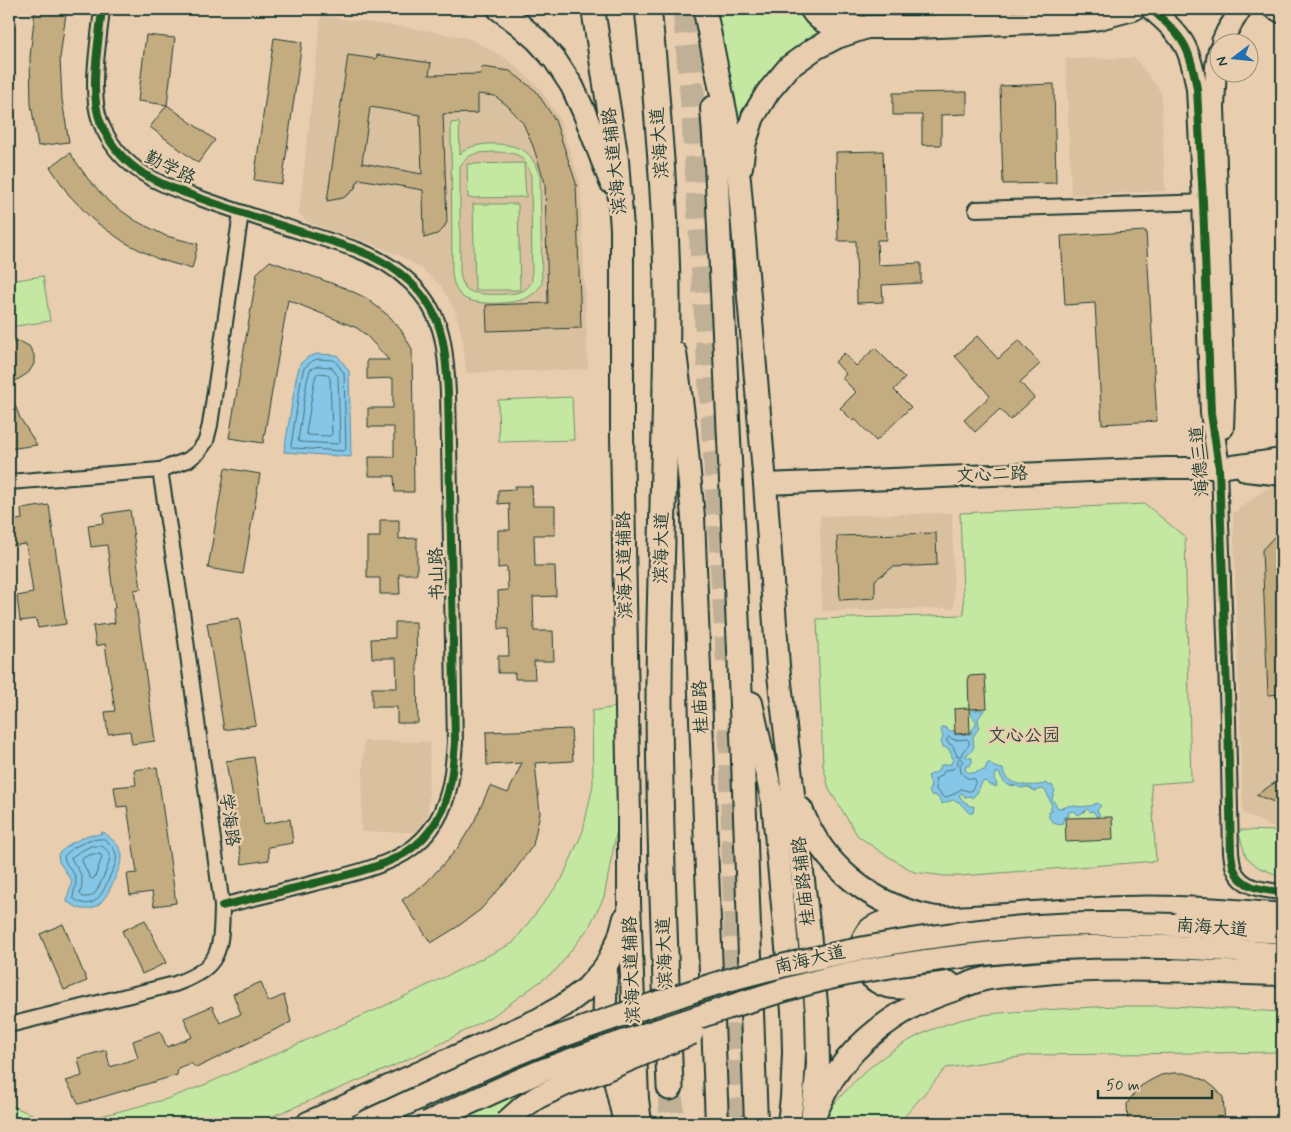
<svg xmlns="http://www.w3.org/2000/svg" width="1291" height="1132" viewBox="0 0 1291 1132" font-family="Mynerve,'LXGW WenKai TC',sans-serif">
  <rect width="100%" height="100%" fill="#e8cdaf"/>
  <filter id="ink" filterUnits="userSpaceOnUse"><feTurbulence type="fractalNoise" baseFrequency=".02" numOctaves="2"/><feDisplacementMap in="SourceGraphic" scale="10" xChannelSelector="R" yChannelSelector="G"/><feConvolveMatrix kernelMatrix="1 2 1 2 8 2 1 2 1" color-interpolation-filters="sRGB"/></filter>
  <g filter="url(#ink)">
    <g fill="#d9c09f">
      <path d="M321 16 417 29 468 38 504 57 537 85 558 116 580 182 588 369 466 373 463 341 455 310 441 286 421 268 401 256 370 243 338 233 307 222 299 214Z"/>
      <path d="M1135 58 1161 92 1165 191 1071 195 1066 59Z"/>
      <path d="M1282 486V829H1277L1243 813 1233 513 1269 487Z"/>
      <path d="M952 513 954 608 822 611 820 516Z"/>
      <path d="M364 741 430 742 428 815 416 832H361Z"/>
    </g>
    <g fill="#c4e8a2" stroke="#72926b" fill-rule="evenodd">
      <path d="M711 9H803L828 36 736 147Z"/>
      <path d="M459 122 460 155C469 140 514 141 527 153 534 159 537 169 540 177L542 284C537 291 532 296 524 299 511 304 474 306 463 297 455 291 453 282 452 272L451 123ZM496 152C518 153 524 154 531 176L532 282C529 286 526 290 520 292 511 295 476 296 468 290 462 286 461 278 460 272V166C470 151 480 153 496 152Z"/>
      <path d="M524 163 526 197 468 198 467 164Z"/>
      <path d="M473 204H518L520 290H475Z"/>
      <path d="M43 276 50 321 9 327V281Z"/>
      <path d="M572 397 574 440 499 442 498 400Z"/>
      <path d="M1145 504 1185 537 1191 781 1151 784 1156 861 960 876H945L914 872 881 852 858 836 829 789 823 765 817 619 964 615 960 513Z"/>
      <path d="M616 707 618 824 604 897 589 927 556 970 494 1015 442 1043 391 1067 256 1123H95L93 1118 167 1099 204 1085 378 1009 453 973 513 943 562 879 583 831 593 785 592 711Z"/>
      <path d="M1238 830 1282 831V877L1258 867 1246 857Z"/>
      <path d="M1118 1006H1171L1282 1012V1052L1033 1055 946 1068 899 1123H820C858 1069 907 1031 973 1017 992 1013 1011 1012 1030 1011 1059 1009 1089 1007 1118 1006Z"/>
      <path d="M527 1090 528 1095 499 1123H449Z"/>
      <path d="M9 1105 54 1123H9Z"/>
    </g>
    <g fill="#86c6e7" stroke="#5d8f9f">
      <path d="M317 354 337 355 349 371 351 457 284 452 296 379 300 364 308 357Z"/>
      <path d="M971 710H984L978 719 979 725 978 730 976 732 973 737 974 747 970 753 967 754 966 757 972 758V762L969 766H966L965 770C972 776 977 771 985 770L987 764 989 762 994 767 1003 769C1004 773 1005 778 1009 780 1017 786 1038 787 1047 783L1049 786 1052 785 1055 791 1052 799 1058 808 1066 807 1069 805C1078 807 1089 808 1097 803L1101 806 1097 810 1100 815 1097 817 1093 811 1090 812 1087 809 1084 812 1078 815 1076 812 1072 811 1068 813 1069 816 1064 817 1062 824 1059 825 1054 823 1049 818V812L1053 811 1050 809 1052 806 1046 791 1042 789 1035 791 1028 787 1021 788 1017 786 1008 785 1004 782 999 773 997 772 994 779 996 782 997 786 995 787 993 785H989L986 781 982 782 977 793 972 798 970 796 965 797 962 793 959 795 963 801 967 803 969 806H974L973 813H969L959 802 953 800 942 804 937 796 931 795 929 791 931 785 928 776 938 771 941 765 951 764 953 759 949 749 943 747 941 742 943 737 941 730 943 727 947 728 949 732 954 730 955 735 971 734 972 730 976 725V721L971 715Z"/>
      <path d="M104 832C111 839 119 844 122 854 123 860 118 870 116 876 109 891 102 911 82 909 77 908 72 904 67 902V899L72 881 59 862 58 854 70 844 88 835H97Z"/>
    </g>
    <g fill="none" stroke-linecap="round" stroke-linejoin="round">
      <g stroke="#48747c" stroke-width="1">
        <path d="M317 359 334 360 344 373 346 449 344 451 293 448 291 446 301 380 304 368 311 362Z"/>
        <path d="M318 366 331 367 338 376 340 442 338 444 300 442 298 440 307 381 310 370Z"/>
        <path d="M319 373 327 374 330 378 332 434 330 436 308 435 306 433 314 383 316 375Z"/>
        <path d="M949 737 955 740 967 739 969 741V745L963 751 961 756H957L953 746 947 742V739Z"/>
        <path d="M960 758 963 761 960 765 961 773 967 778 975 779 976 782 971 791H968L961 789 954 794 944 798 940 793 936 790V784L935 779 942 775 945 770 953 769 958 764V760Z"/>
        <path d="M104 839C109 843 114 847 116 854 118 861 113 869 110 876 103 893 94 914 73 898 73 893 76 887 76 882 77 872 64 866 64 856L73 848 89 840Z"/>
        <path d="M91 846H102C105 849 109 851 110 855 111 862 99 888 95 893 92 897 87 897 83 897L80 894C85 873 80 875 71 858L76 854Z"/>
        <path d="M93 854H100L102 857 95 877 92 879 90 878 82 861 83 858Z"/>
      </g>
    </g>
    <g fill="#c4ac81" stroke="#1f3d34" fill-rule="evenodd">
      <path d="M35 10 66 13 60 58 62 100 69 142 38 146 31 104 30 57Z"/>
      <path d="M146 35 175 38 167 105 138 101Z"/>
      <path d="M274 38 302 42 282 184 254 180Z"/>
      <path d="M348 55 376 59 377 55 431 63 429 75 481 74 482 67 510 71 536 91 555 120 576 183 581 328 487 331 486 305 548 303 545 183 533 146 523 123 508 106 495 96 478 94V113L443 114 447 222 443 229 437 234 424 238 423 190 359 179 355 188 349 194 343 198 327 201ZM370 107 420 115 422 174 362 163Z"/>
      <path d="M1054 84 1056 183 1003 184 1000 86Z"/>
      <path d="M967 92V114L941 115V145H922V115H893V93Z"/>
      <path d="M167 105 215 140 198 163 150 127Z"/>
      <path d="M883 151 886 240H877L878 265 921 263V283L882 285 883 302 857 303 856 241H838L836 152Z"/>
      <path d="M70 153 88 179 109 202 136 221 166 236 198 244 192 269 158 259 124 242 93 220 69 195 50 167Z"/>
      <path d="M1146 231 1157 421 1102 424 1095 303 1065 305 1061 236Z"/>
      <path d="M270 261 345 288 366 298 390 317 401 330 412 349 414 492H395L394 476H369V457H394V427H368V408H393V378L367 379V360H389L366 335 357 328 288 300 263 443 229 438 257 273Z"/>
      <path d="M977 336 998 359 1019 340 1040 364 1020 382 1034 398 1010 420 1000 409 975 432 964 420 990 396 955 356Z"/>
      <path d="M15 342H21L29 346 34 355V364L29 372 25 375 9 385V343Z"/>
      <path d="M875 348 905 378 894 390 911 407 876 441 855 419 853 421 840 408 856 392 842 378 846 374 835 362 844 353 856 366Z"/>
      <path d="M9 392H10L20 418 37 445 9 449Z"/>
      <path d="M225 468 260 474 243 574 208 568Z"/>
      <path d="M515 486H532L533 506H555V535H534L535 566H555L556 596 533 597 534 631H553L554 661H534L535 679H515V673H498V656H509L508 629H499L498 591 508 590 507 567 498 568V530H510L509 503 498 504V490L515 489Z"/>
      <path d="M49 505 66 624 38 628 36 619 20 621 17 596 33 593 26 544 9 546V522L22 519 21 509Z"/>
      <path d="M130 510 141 589 134 590 155 741 132 744 130 731 108 734 105 712 115 711 105 644 96 646 93 626 115 623 113 609 115 608 107 545 91 547 88 525 104 523 103 514Z"/>
      <path d="M380 520H399V539L417 538V574H399L400 594H380V578H367V537H380Z"/>
      <path d="M1282 528V694L1268 695 1262 550Z"/>
      <path d="M936 533 937 565 893 567 875 580V598L840 600 837 536Z"/>
      <path d="M239 618 256 725 224 730 207 623Z"/>
      <path d="M395 622H416L418 723H397V707H372V688H397L396 658H372L371 639 395 638Z"/>
      <path d="M985 675 987 708 969 709 968 676Z"/>
      <path d="M969 708 970 733 955 734 954 709Z"/>
      <path d="M571 729 573 761 535 763 540 813 533 845 511 876 480 910 457 927 431 943 402 900 426 883 457 849 474 822 490 786 508 793 522 763 487 765 486 732Z"/>
      <path d="M254 757 264 824 290 819 293 843 268 847 269 860 242 864 226 761Z"/>
      <path d="M157 767 176 903 154 906 152 892 130 895 127 874 137 873 127 806 117 807 114 787 136 785 134 770Z"/>
      <path d="M1282 778V805L1256 795Z"/>
      <path d="M1112 817 1113 840 1066 842 1065 818Z"/>
      <path d="M145 920 166 963 142 974 122 931Z"/>
      <path d="M63 924 87 981 64 990 40 934Z"/>
      <path d="M261 982 268 1002 284 995 291 1022 196 1068 191 1063 178 1068 177 1075 79 1104 66 1081 82 1076 78 1058 106 1050 110 1067 138 1058 133 1041 160 1031 167 1047 192 1037 184 1018 212 1006 220 1023 241 1014 233 994Z"/>
      <path d="M1173 1073H1184L1195 1076 1206 1081 1215 1088 1223 1097 1225 1123H1128L1127 1104 1133 1095 1141 1086 1151 1080 1161 1075Z"/>
    </g>
    <g fill="none" stroke-linecap="round" stroke-linejoin="round">
      <g stroke="#c0b096" stroke-width="25" stroke-dasharray="25 12" stroke-linecap="butt">
        <path d="M685 9 693 104 729 668"/>
        <path d="M731 728 741 1123"/>
        <path d="M670 1087 672 1123"/>
      </g>
      <g stroke="#1f3d34" stroke-width="18">
        <g id="street">
          <path d="M102 9C99 41 89 91 100 121 117 165 152 182 194 196 232 210 270 222 308 234 324 239 340 244 355 249 396 264 432 293 442 337 446 355 447 374 448 393L455 742C453 768 451 796 437 820 430 832 418 845 405 853 380 868 344 876 315 883 284 891 253 898 222 906"/>
          <path d="M1269 9 1282 16"/>
          <path d="M976 209 1212 202"/>
          <path d="M1219 468 1228 720 1231 853C1232 858 1232 864 1234 869 1242 889 1264 890 1282 892"/>
          <path d="M9 482 160 470 188 460 198 452 206 441 210 425 241 213"/>
          <path d="M9 1025 175 984C221 967 221 951 222 906L182 611 160 470"/>
        </g>
      </g>
      <g stroke="#1f3d34" stroke-width="24">
        <g id="secondary">
          <path d="M1151 9C1184 37 1190 47 1197 89L1203 202 1211 413 1219 468"/>
          <path d="M1222 42 1227 31 1241 9"/>
          <path d="M1218 53 1216 67 1214 107 1224 401 1223 428"/>
          <path d="M1246 471 1282 475"/>
          <path d="M765 484 1165 468H1219L1282 459"/>
        </g>
      </g>
      <g stroke="#1f3d34" stroke-width="26">
        <g id="primary">
          <path d="M499 9 520 25 537 40 555 60 572 86 584 112 611 182"/>
          <path d="M593 9 617 160 622 229V435L629 817V903L637 1099 640 1123"/>
          <path d="M811 9C822 27 839 26 859 27"/>
          <path d="M705 11 739 180 765 484 778 666 809 932 817 1014 818 1064 812 1123"/>
          <path d="M712 108 716 164 739 650 756 1123"/>
          <path d="M741 167 744 145 753 117 768 92 789 67 814 49 837 37 867 27H915L1084 20 1099 18 1133 9"/>
          <path d="M675 353 685 431 693 517 717 1123"/>
          <path d="M751 703 773 802 789 968 793 1011 794 1053 792 1098 789 1123"/>
          <path d="M801 809C823 866 871 905 931 917 939 919 947 918 954 918 972 917 989 916 1007 915 1046 912 1085 909 1124 908 1176 906 1230 910 1282 915"/>
          <path d="M920 918C903 919 881 919 868 931 867 933 865 936 864 938 855 957 865 977 884 985 901 991 931 985 949 983"/>
          <path d="M1175 925 1282 932"/>
          <path d="M1173 947 1231 950 1282 955"/>
          <path d="M606 966 604 1032 625 1123"/>
          <path d="M818 1108C835 1064 870 1031 910 1008 924 1000 941 994 956 989 964 986 972 982 981 980 995 976 1018 975 1033 974 1116 965 1199 972 1282 974"/>
          <path d="M308 1123 538 1020 563 1006 587 988 606 966 619 939 625 918"/>
        </g>
      </g>
      <g stroke="#1f3d34" stroke-width="29">
        <path id="highway" d="M648 9C654 59 657 110 661 160 664 205 667 251 667 296 667 426 660 556 659 686 659 820 665 954 670 1087"/>
      </g>
      <use href="#street" stroke="#e8cdaf" stroke-width="14"/>
      <use href="#secondary" stroke="#e8cdaf" stroke-width="20"/>
      <use href="#primary" stroke="#e8cdaf" stroke-width="22"/>
      <use href="#highway" stroke="#e8cdaf" stroke-width="25"/>
      <g stroke="#1f3d34" stroke-width="26" stroke-linecap="butt">
        <g id="primary-bridge">
          <path d="M364 1123C419 1098 474 1071 530 1048 571 1032 612 1018 654 1004 682 995 710 985 739 977 842 949 950 930 1057 925 1096 923 1136 924 1175 925"/>
          <path d="M427 1123C465 1105 504 1086 544 1070 593 1051 644 1035 695 1018 746 1002 798 984 852 973 929 959 1008 949 1087 947 1116 946 1144 947 1173 947"/>
          <path d="M505 1123 523 1107 538 1097 566 1084 602 1071 692 1033"/>
        </g>
      </g>
      <use href="#primary-bridge" stroke="#e8cdaf" stroke-width="22"/>
      <g stroke="#e8cdaf" stroke-width="11">
        <g id="cycleway">
          <path d="M102 9C99 41 89 91 100 121 117 165 152 182 194 196 232 210 270 222 308 234 324 239 340 244 355 249 396 264 432 293 442 337 446 355 447 374 448 393L455 742C453 768 451 796 437 820 430 832 418 845 405 853 380 868 344 876 315 883 284 891 253 898 222 906"/>
          <path d="M1151 9C1184 37 1190 47 1197 89L1203 202 1211 413 1219 468 1228 720 1231 853C1232 858 1232 864 1234 869 1242 889 1264 890 1282 892"/>
        </g>
      </g>
      <use href="#cycleway" stroke="#1b5e20" stroke-width="8"/>
    </g>
  </g>
  <g text-anchor="middle" dominant-baseline="central" stroke-width="5" stroke-linejoin="round" paint-order="stroke">
    <g font-size="18" fill="#1f3d34" stroke="#e8cdaf">
      <text transform="translate(660 143) rotate(-94)">滨海大道</text>
      <text transform="translate(615 161) rotate(-96)">滨海大道辅路</text>
      <text transform="translate(170 168) rotate(26)">勤学路</text>
      <text transform="translate(1200 461) rotate(-95)">海德三道</text>
      <text transform="translate(992 475) rotate(-2)">文心二路</text>
      <text transform="translate(662 548) rotate(-89)">滨海大道</text>
      <text transform="translate(625 565) rotate(-91)">滨海大道辅路</text>
      <text transform="translate(437 574) rotate(-91)">书山路</text>
      <text transform="translate(701 707) rotate(-92)">桂庙路</text>
      <text transform="translate(229 820) rotate(82)">学海路</text>
      <text transform="translate(804 881) rotate(-96)">桂庙路辅路</text>
      <text transform="translate(1212 928) rotate(4)">南海大道</text>
      <text transform="translate(665 953) rotate(-92)">滨海大道</text>
      <text transform="translate(810 960) rotate(-13)">南海大道</text>
      <text transform="translate(632 970) rotate(-92)">滨海大道辅路</text>
    </g>
    <g font-size="18" fill="#27463a" stroke="#e8cdaf">
      <text x="1024" y="736">文心公园</text>
    </g>
  </g>
  <rect width="1291" height="1132" fill="none" stroke="#e8cdaf" stroke-width="30"/>
  <rect x="15" y="15" width="1261" height="1102" fill="none" stroke="#1f3d34" stroke-width="2" filter="url(#ink)"/>
  <g transform="translate(1234 58) rotate(254)"><circle r="24" fill="#e8cdaf" stroke="#98937e"/>
  <path d="M0-4L9 19L0 12L-9 19Z" fill="#1f6fb2"/>
  <text y="-8" font-size="14" font-weight="bold" text-anchor="middle" fill="#1f3d34">N</text>
  </g>
  <path d="M1098 1090v8h114v-8" fill="none" stroke="#1f3d34" stroke-width="2.5"/>
  <text x="1106" y="1090" font-size="15" fill="#1f3d34" stroke="#e8cdaf" stroke-width="4" paint-order="stroke">50 m</text>
</svg>
